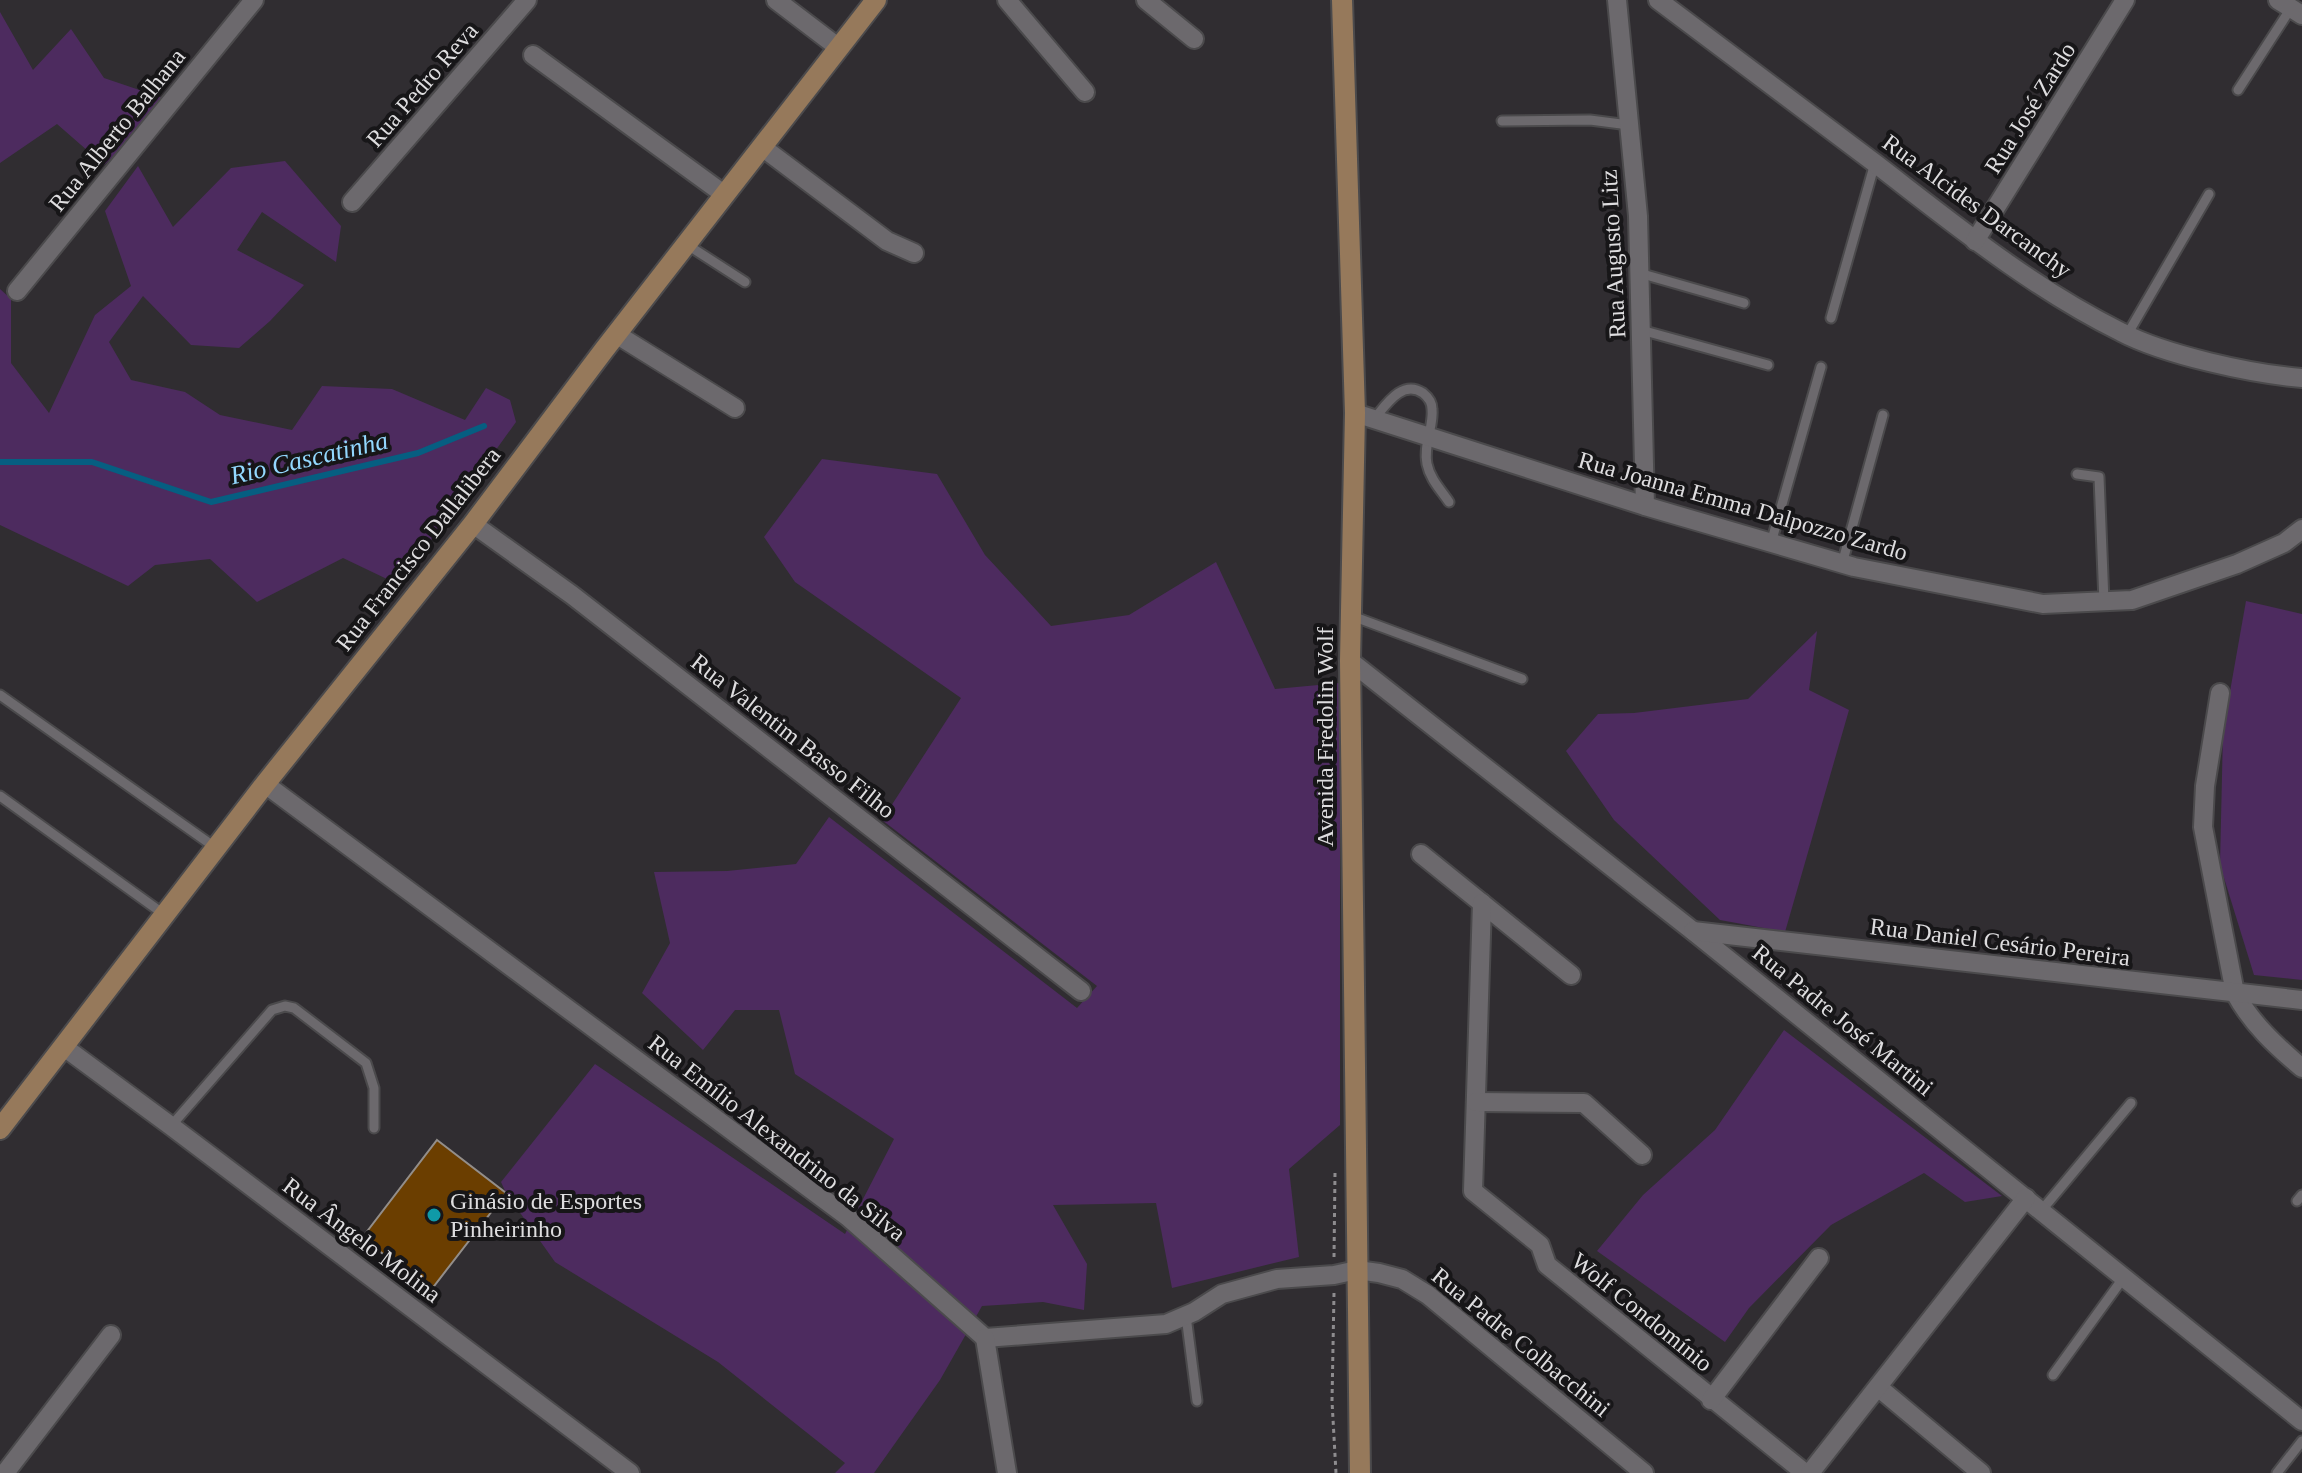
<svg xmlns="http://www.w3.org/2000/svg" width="2302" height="1473" viewBox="0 0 2302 1473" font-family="Georgia,serif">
  <rect width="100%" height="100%" fill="#302d31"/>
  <g fill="#4d2b5f">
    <path d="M0 12 33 70 71 29 104 78 172 101 104 165 57 124 0 163Z"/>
    <path d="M285 161 341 226 336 262 262 212 237 250 304 285 270 321 239 348 191 345 143 296 109 342 131 380 185 392 220 415 292 430 322 386 392 389 465 420 486 388 510 400 516 422 419 557 389 580 343 558 257 602 210 559 155 565 128 586 0 525V289L11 299V363L49 413 95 315 131 286 105 211 138 166 173 227 231 168Z"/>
    <path d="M822 459 937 474 985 555 1051 626 1129 615 1216 562 1275 689 1340 683V1125L1289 1169 1299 1257 1172 1288 1156 1203 1053 1205 1087 1264 1084 1310 1043 1302 982 1306 940 1380 874 1473H835L845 1463 718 1362 555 1262 506 1193 501 1182 595 1064 845 1234 894 1139 795 1074 779 1010H735L703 1050 642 993 670 943 654 872 727 871 796 864 829 817 1077 1008 1097 986 882 820 961 698 795 582 764 537Z"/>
    <path d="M2246 601 2302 614V980L2254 975 2220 865 2223 731Z"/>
    <path d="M1817 631 1809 690 1849 710 1785 932 1720 920 1614 820 1566 751 1598 714 1634 713 1748 699Z"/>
    <path d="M1784 1030 2002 1196 1965 1202 1924 1173 1831 1225 1749 1308 1725 1342 1597 1251 1643 1195 1715 1130Z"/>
  </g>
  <path fill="#0007" d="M437 1143 430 1289 419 1300 353 1250Z"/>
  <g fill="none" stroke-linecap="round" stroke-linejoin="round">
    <path stroke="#065e81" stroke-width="6" d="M0 462H92L211 502 418 453 484 426"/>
  </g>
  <path fill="#6b3e00" stroke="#938e8a" stroke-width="2" d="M437 1140 506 1193 431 1290 362 1238Z"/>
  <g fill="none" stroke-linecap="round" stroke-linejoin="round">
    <g stroke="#4b4a4c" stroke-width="13">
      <g id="lane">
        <path d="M2238 90 2291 8"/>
        <path d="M1502 121 1590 120 1629 125"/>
        <path d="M686 244 745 282"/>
        <path d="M1639 273 1744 303"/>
        <path d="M1831 318 1875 163"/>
        <path d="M1641 330 1768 365"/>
        <path d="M2127 335 2209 194"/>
        <path d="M1374 419C1386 405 1402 379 1423 393 1428 397 1432 402 1432 409 1434 426 1423 445 1427 464 1430 479 1441 490 1449 502"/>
        <path d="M2077 474 2099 477 2104 602"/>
        <path d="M1771 543 1821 367"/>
        <path d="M1842 564 1883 415"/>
        <path d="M1352 616 1522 679"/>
        <path d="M0 695 216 848"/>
        <path d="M0 796 165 915"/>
        <path d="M171 1126 272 1010 285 1006 294 1008 366 1063 374 1088V1128"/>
        <path d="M2297 1201 2302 1195"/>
        <path d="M2041 1211 2131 1103"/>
        <path d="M1186 1316 1197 1401"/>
        <path d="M2053 1375 2124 1277"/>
        <path d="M2277 1473 2302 1441"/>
      </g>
    </g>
    <g stroke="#4b4a4c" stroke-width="22">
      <g id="street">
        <path d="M776 0 839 48"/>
        <path d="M1007 0 1085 92"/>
        <path d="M1146 0 1194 39"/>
        <path d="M1617 0 1638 216 1645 506"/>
        <path d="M1658 0C1731 55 1804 109 1876 164 1954 224 2032 288 2121 332 2165 355 2252 374 2302 378"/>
        <path d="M2278 0 2302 15"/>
        <path d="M533 55 725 195"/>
        <path d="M762 147 887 241 914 253"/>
        <path d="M352 202 527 0"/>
        <path d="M1975 241 2125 0"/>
        <path d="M17 291 254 0"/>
        <path d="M616 334 735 408"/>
        <path d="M1355 413 1645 506 1854 567 2043 604 2132 600 2237 564 2284 543 2302 529"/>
        <path d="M473 524 572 595 1081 991"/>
        <path d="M1350 661 1693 931 2302 1421"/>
        <path d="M2220 693 2205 786 2203 827 2235 993C2252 1024 2275 1045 2302 1068"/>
        <path d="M265 784 848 1217 985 1338 1166 1324 1194 1312 1222 1294 1277 1279 1334 1275 1357 1270 1379 1273 1402 1279 1428 1295 1644 1473"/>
        <path d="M1421 854 1571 975"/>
        <path d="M1482 903 1473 1191 1540 1245 1547 1265 1805 1473"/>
        <path d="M1693 931 2302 1000"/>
        <path d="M64 1047 171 1126 630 1473"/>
        <path d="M1476 1102 1584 1103 1642 1155"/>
        <path d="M985 1338 1007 1473"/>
        <path d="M1878 1387 1981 1473"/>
        <path d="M1711 1400 1819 1258"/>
        <path d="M5 1473 111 1335"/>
        <path d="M1810 1473 2026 1198"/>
      </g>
    </g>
    <g stroke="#4b4a4c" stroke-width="24">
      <g id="secondary">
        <path d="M1342 0 1355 413 1350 661 1360 1473"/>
        <path d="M0 1129 265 784 473 524 604 350 876 0"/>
      </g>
    </g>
    <g stroke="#8e8c8f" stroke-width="3" stroke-dasharray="4 4" stroke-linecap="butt">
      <path d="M1334 1257 1335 1173"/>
      <path d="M1334 1293 1332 1401 1336 1473"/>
    </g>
    <use href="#lane" stroke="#6c696d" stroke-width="9"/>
    <use href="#street" stroke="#6c696d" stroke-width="18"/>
    <use href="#secondary" stroke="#96795b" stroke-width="20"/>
  </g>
  <circle fill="#0f9aa8" stroke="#171618" stroke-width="3" cx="434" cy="1215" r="8"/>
  <g text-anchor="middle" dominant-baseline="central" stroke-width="8" stroke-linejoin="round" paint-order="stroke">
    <g font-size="24" fill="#dedddf" stroke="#171618">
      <text transform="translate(422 85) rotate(-49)">Rua Pedro Reva</text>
      <text transform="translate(2030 108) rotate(-58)">Rua José Zardo</text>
      <text transform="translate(117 130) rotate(-51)">Rua Alberto Balhana</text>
      <text transform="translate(1977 206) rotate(36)">Rua Alcides Darcanchy</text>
      <text transform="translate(1613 254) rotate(-93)">Rua Augusto Litz</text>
      <text transform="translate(1743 506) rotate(16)">Rua Joanna Emma Dalpozzo Zardo</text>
      <text transform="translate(418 549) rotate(-52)">Rua Francisco Dallalibera</text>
      <text transform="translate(793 736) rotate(38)">Rua Valentim Basso Filho</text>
      <text transform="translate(1325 737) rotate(-90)">Avenida Fredolin Wolf</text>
      <text transform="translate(2000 942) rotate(7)">Rua Daniel Cesário Pereira</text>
      <text transform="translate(1843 1020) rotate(39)">Rua Padre José Martini</text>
      <text transform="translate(777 1138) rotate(38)">Rua Emílio Alexandrino da Silva</text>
      <text transform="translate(362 1240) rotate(37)">Rua Ângelo Molina</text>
      <text transform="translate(1642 1312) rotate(39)">Wolf Condomínio</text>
      <text transform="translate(1521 1342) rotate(39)">Rua Padre Colbacchini</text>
    </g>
    <g font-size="24" fill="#dedddf" stroke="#171618" text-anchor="start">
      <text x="450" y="1201">Ginásio de Esportes<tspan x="450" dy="28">Pinheirinho</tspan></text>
    </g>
    <g font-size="26" font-style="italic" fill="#93d8fe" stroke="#171618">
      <text transform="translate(309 458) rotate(-13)">Rio Cascatinha</text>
    </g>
  </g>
</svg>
